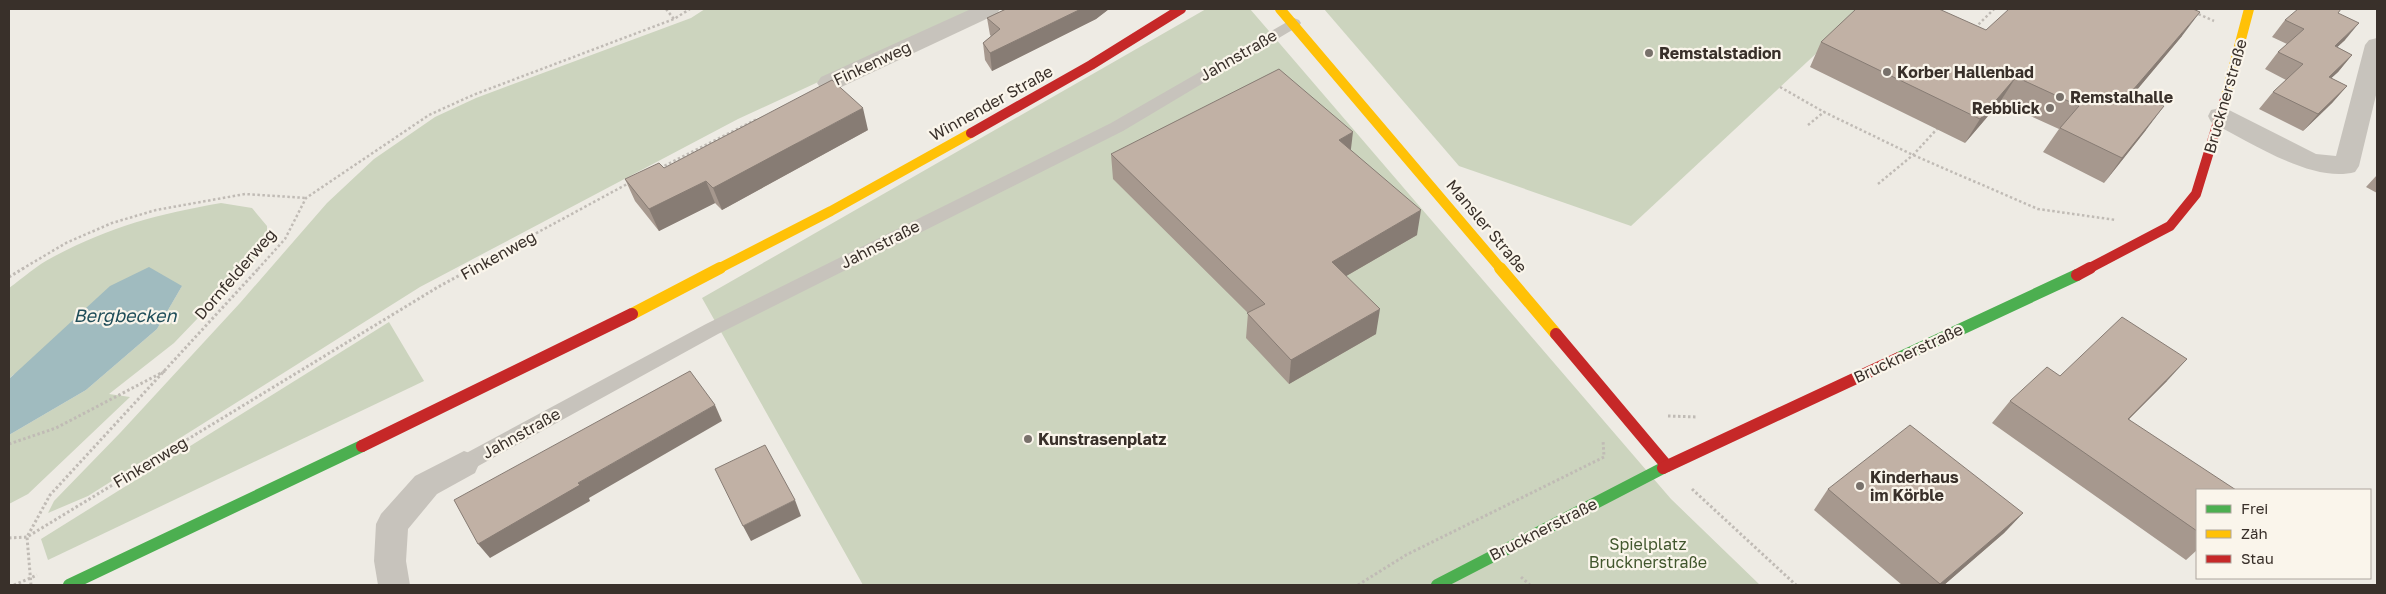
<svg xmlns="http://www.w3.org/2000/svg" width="2386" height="594" viewBox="0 0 2386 594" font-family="'Golos Text',sans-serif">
  <rect width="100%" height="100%" fill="#eeebe4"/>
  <g fill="#ccd4be">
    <path d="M705 9H976L738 119 420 287 88 496 48 513 54 501 120 433 240 303 327 203 374 159 435 117 476 98 691 18Z"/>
    <path d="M1206 9H1250L1671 499 1760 585H863L702 298Z"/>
    <path d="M1324 9H1864L1631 226 1459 166Z"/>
    <path d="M221 203 252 208 267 226V246L174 343 109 394 130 397 28 494 9 504V435L86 390 157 329 182 286 13 375 9 379V288C23 278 37 265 53 257 109 227 158 214 221 203Z"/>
    <path d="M389 322 424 381 48 560 41 539Z"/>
  </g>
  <path fill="#a0bbbf" d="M149 267 182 286 157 329 86 390 9 435V379L110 286Z"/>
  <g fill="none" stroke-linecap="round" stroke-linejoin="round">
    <g stroke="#c0bbb5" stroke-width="2.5" stroke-dasharray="2.5 2.5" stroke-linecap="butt">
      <path d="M666 9 674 19"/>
      <path d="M2194 12 2214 21"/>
      <path d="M1975 28 1994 9"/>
      <path d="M1780 87 1824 112"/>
      <path d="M1808 125 1824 112 1913 155 2038 209 2116 220"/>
      <path d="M660 168 757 119"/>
      <path d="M1878 184 1913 155 1937 129"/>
      <path d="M22 269 66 243 112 223 156 210 245 194 306 198"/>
      <path d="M258 269 285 239 306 198 429 115 473 95 674 19 690 9"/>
      <path d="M470 269 629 183"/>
    </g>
    <g stroke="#c0bbb5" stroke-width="3" stroke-dasharray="2.5 2.5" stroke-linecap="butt">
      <path d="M9 277 24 268"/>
      <path d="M1668 416 1697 417"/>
      <path d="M9 444 56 428 165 371"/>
      <path d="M1692 489 1796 585"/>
      <path d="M9 538 27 537 438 287 473 268"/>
      <path d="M1521 577 1530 585"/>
      <path d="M14 585 37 575"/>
      <path d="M31 585 27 537 50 495 259 268"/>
      <path d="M1358 585 1406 555 1604 457 1603 440"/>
    </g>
    <path fill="#c7c3bc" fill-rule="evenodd" d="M1294 18 1299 20 1301 23 1299 26 1123 131 718 334 471 470 464 472 457 470 454 464 457 458 706 324 1111 123Z"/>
    <g fill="#c7c3bc" fill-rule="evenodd">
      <path d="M971 9H1000L997 14 837 89 829 91 821 89 817 83 821 77Z"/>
      <path d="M2377 38V91L2359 166 2355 172C2313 184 2248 141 2211 122L2208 116 2211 110 2220 108 2229 110 2316 154 2336 156 2365 45 2369 40Z"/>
      <path d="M464 451 475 455 479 464 475 473 437 494 408 529 406 561 410 585H378L374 561 376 524 381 514 415 476Z"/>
    </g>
    <g stroke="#4caf50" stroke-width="12">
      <path d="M1899 358 2077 275"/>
      <path d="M69 585 362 446"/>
      <path d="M1437 585 1663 468"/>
    </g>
    <g stroke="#ffc107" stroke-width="10">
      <path d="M1280 9 1501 269"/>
      <path d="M2226 96 2249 9"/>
      <path d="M718 269 831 211 971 133"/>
    </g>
    <g stroke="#ffc107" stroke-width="12">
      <path d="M1500 268 1556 334"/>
      <path d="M632 314 720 268"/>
    </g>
    <g stroke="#c62828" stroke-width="10">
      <path d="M971 133 1091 65 1181 9"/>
      <path d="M2088 269 2170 226 2196 194 2226 96"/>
    </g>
    <g stroke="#c62828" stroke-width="12">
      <path d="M2077 275 2090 268"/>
      <path d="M1556 334 1667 466"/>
      <path d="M362 446 632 314"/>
      <path d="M1663 468 1899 358"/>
    </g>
  </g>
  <g fill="#a6988e">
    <path d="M1006 9H1109L1096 19 992 71 985 60 983 43 991 36 990 35 987 18Z"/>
    <path d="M2338 13 2345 40 2337 47 2352 55 2338 72 2331 78 2347 86 2332 103 2303 131 2259 109 2273 92 2286 80 2265 69 2278 52 2287 44 2272 37 2285 20Z"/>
    <path d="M1986 30 2182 36 2135 92 2146 130 2104 183 2043 152 2059 129 2000 102 1965 143 1810 67 1821 42Z"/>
    <path d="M868 130 722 210 715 203 659 231 635 201 625 179 664 168Z"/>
    <path d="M1351 150 1417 235 1346 276 1376 334 1289 384 1246 338 1248 313 1113 179 1111 154Z"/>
    <path d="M2377 175V193L2366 187Z"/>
    <path d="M2060 376 2167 381 2129 419 2197 490V550L2186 560 1992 423 2010 401Z"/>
    <path d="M1828 489 2023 513 2004 533 1944 585H1902L1814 510Z"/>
  </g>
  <g fill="#877c74">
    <path d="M1081 9H1109L1096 19 992 71 990 53Z"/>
    <path d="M2200 12 2182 36 2115 116 2132 91Z"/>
    <path d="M2359 23 2345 40 2320 63 2335 46Z"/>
    <path d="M2352 55 2338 72 2314 94 2329 77Z"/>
    <path d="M2016 77 2000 102 1965 143 1980 119Z"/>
    <path d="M2347 86 2332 103 2303 131 2318 114Z"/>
    <path d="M2164 106 2146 130 2104 183 2122 158Z"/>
    <path d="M863 108 868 130 722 210 713 188Z"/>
    <path d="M1353 132 1350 157 1339 140Z"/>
    <path d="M706 181 715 203 659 231 649 209Z"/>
    <path d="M1421 210 1417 235 1329 286 1332 262Z"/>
    <path d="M1380 309 1376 334 1289 384 1291 360Z"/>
    <path d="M2187 359 2167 381 2108 440 2128 419Z"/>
    <path d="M715 405 722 421 589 498 590 501 490 558 478 544 578 483Z"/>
    <path d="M795 500 801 516 751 541 743 526Z"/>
    <path d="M2023 513 2004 533 1944 585H1939Z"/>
  </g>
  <g fill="#c1b1a5" stroke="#877c74">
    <path d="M1006 9H1081L990 53 983 43 1000 29 987 18Z"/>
    <path d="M1856 9H1939L1986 30 2009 9H2193L2200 12 2132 91 2164 106 2122 158 2060 128 2079 106 2016 77 1980 119 1821 42Z"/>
    <path d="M2298 9H2341L2338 13 2359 23 2335 46 2352 55 2329 77 2347 86 2318 114 2273 92 2303 64 2278 52 2304 29 2285 20Z"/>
    <path d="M1279 69 1353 132 1339 140 1421 210 1332 262 1380 309 1291 360 1247 313 1265 304 1111 154Z"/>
    <path d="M832 80 863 108 713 188 706 181 649 209 625 179 659 163 664 168Z"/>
    <path d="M2122 317 2187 359 2128 419 2236 490H2197V531L2010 401 2047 367 2060 376Z"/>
    <path d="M690 371 715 405 578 483 580 485 478 544 454 500Z"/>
    <path d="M1910 425 2023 513 1940 584 1828 489Z"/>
    <path d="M765 445 795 500 743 526 715 469Z"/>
  </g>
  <g fill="#78716b" stroke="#faf5eb" stroke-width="2">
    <circle cx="1649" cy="53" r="5"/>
    <circle cx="1887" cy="72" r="5"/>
    <circle cx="2060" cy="97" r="5"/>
    <circle cx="2050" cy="108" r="5"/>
    <circle cx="1028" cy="439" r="5"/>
    <circle cx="1860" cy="486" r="5"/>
  </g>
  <g text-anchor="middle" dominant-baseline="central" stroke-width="4.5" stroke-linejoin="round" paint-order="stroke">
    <g font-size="16" font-weight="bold" fill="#39302a" stroke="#faf5eb" text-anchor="start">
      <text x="1659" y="53">Remstalstadion</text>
      <text x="1897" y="72">Korber Hallenbad</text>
      <text x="2070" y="97">Remstalhalle</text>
      <text x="2040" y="108" text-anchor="end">Rebblick</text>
      <text x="1038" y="439">Kunstrasenplatz</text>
      <text x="1870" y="477">Kinderhaus<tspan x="1870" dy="18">im Körble</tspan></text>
    </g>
    <g font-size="16" fill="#39302a" stroke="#faf5eb">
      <text transform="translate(1238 55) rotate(-30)">Jahnstraße</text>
      <text transform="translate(872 63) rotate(-25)">Finkenweg</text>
      <text transform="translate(2225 96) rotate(-74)">Brucknerstraße</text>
      <text transform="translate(991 103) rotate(-29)">Winnender Straße</text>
      <text transform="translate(1487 226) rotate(50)">Mansler Straße</text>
      <text transform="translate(880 244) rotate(-27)">Jahnstraße</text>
      <text transform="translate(498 255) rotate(-29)">Finkenweg</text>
      <text transform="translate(235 274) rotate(-49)">Dornfelderweg</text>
      <text transform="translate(1908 353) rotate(-25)">Brucknerstraße</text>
      <text transform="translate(521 433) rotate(-29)">Jahnstraße</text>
      <text transform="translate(150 462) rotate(-31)">Finkenweg</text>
      <text transform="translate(1543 529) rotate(-27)">Brucknerstraße</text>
    </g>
    <g font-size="16" fill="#42572e" stroke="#faf5eb">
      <text x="1648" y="544">Spielplatz<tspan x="1648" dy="18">Brucknerstraße</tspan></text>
    </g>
    <g font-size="18" font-style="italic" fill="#204e5a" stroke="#faf5eb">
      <text x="125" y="315">Bergbecken</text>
    </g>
  </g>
  <rect width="2386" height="594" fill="none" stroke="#39302a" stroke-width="20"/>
  <rect x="2196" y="489" width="175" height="90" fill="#faf5eb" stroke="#ada69e"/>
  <rect x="2206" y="505" width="25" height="8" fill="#4caf50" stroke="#ada69e"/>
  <text x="2241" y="514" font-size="15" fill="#39302a">Frei</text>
  <rect x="2206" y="530" width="25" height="8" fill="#ffc107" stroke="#ada69e"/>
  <text x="2241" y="539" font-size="15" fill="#39302a">Zäh</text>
  <rect x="2206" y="555" width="25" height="8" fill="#c62828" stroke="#ada69e"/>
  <text x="2241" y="564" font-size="15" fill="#39302a">Stau</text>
</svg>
